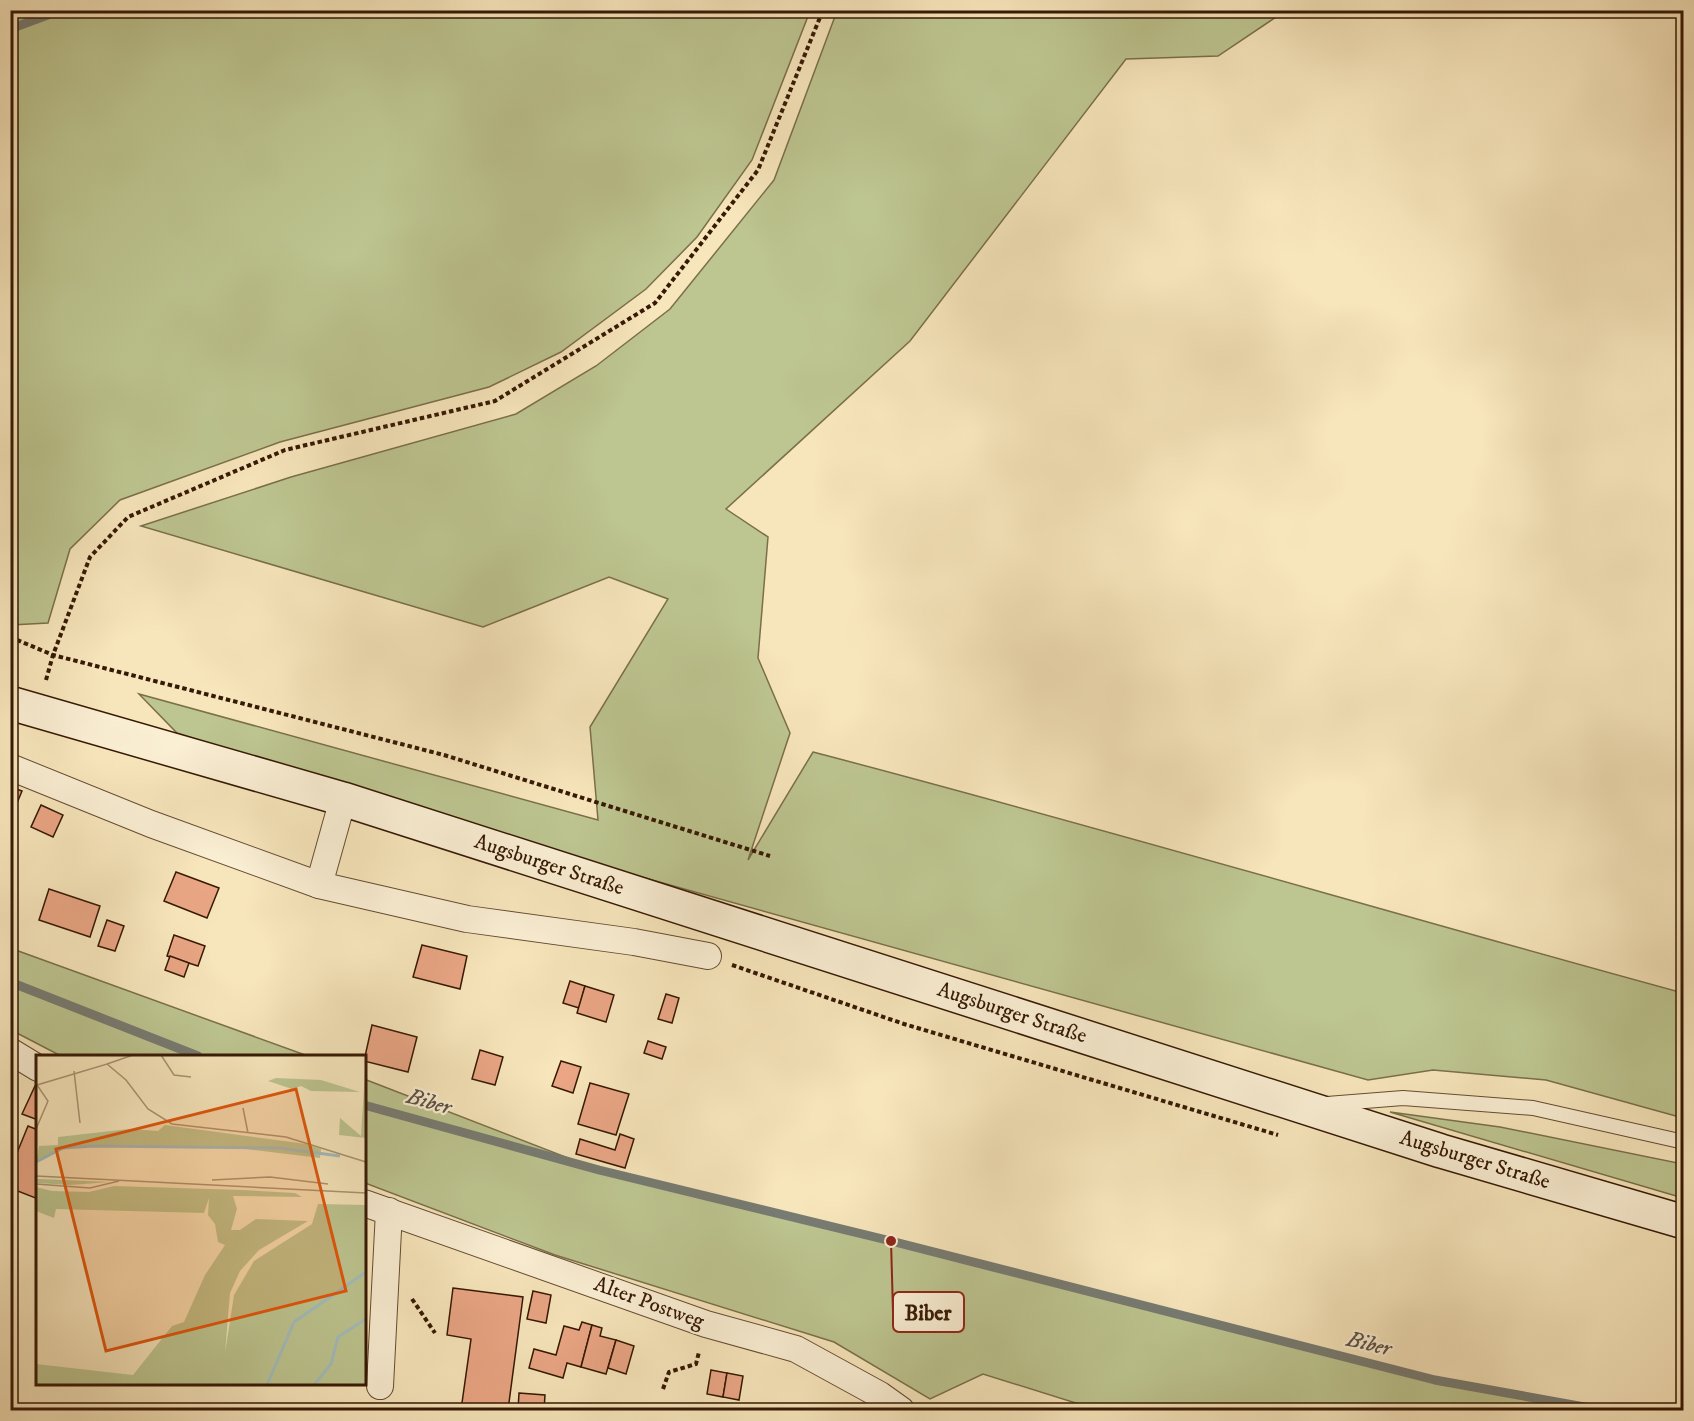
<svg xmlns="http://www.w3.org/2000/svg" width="1694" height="1421" viewBox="0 0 1694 1421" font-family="'IM FELL DW Pica',serif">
  <rect width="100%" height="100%" fill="#f7e5bb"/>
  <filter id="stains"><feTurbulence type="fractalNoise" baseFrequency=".00333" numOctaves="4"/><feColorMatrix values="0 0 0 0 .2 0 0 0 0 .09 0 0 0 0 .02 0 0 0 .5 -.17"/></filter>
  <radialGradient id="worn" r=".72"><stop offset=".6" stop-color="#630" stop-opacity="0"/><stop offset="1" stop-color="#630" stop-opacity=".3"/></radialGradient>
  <g fill="#bdc590" stroke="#7a6f4a" stroke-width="1.5">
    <path d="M11 10H810V11L752 160 697 237 646 289 561 352 489 387 280 442 120 500 70 549 48 623 11 625Z"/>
    <path d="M837 11H1285L1218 56 1126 59 910 341 726 509 768 537 758 658 790 733 748 860 813 752C1104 828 1393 914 1683 993V1118L1546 1080 1433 1070 1368 1080 516 842 177 733 139 694 598 820 590 727 668 599 609 577 483 627 141 526 291 477 516 414 596 366 670 309 774 180Z"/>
    <path d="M10 948 308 1056H61L11 1030Z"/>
    <path d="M364 1079 599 1170 891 1241 1434 1380 1601 1410H1098L983 1374 930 1399 834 1342 555 1255 365 1183Z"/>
    <path d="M1390 1112 1500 1127 1683 1164V1198Z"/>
  </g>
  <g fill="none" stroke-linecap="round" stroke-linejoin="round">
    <g stroke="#777b72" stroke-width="9">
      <path d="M10 29 61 10"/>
      <path d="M10 982 198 1056"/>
      <path d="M364 1105 599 1170 891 1241 1435 1380 1601 1410"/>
      <path d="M1669 1410 1684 1407"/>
    </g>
  </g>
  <g fill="#eaa685" stroke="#361904" stroke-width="1.5">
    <path d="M10 787 22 791 10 820Z"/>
    <path d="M41 805 63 815 53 837 31 827Z"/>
    <path d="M176 872 219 888 207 918 164 901Z"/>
    <path d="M49 889 100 906 90 937 39 920Z"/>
    <path d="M107 920 124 926 115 951 98 946Z"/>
    <path d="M174 935 205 946 198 966 167 956Z"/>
    <path d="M422 945 467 956 460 989 413 977Z"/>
    <path d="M170 956 189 963 184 977 165 970Z"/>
    <path d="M570 981 585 986 579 1008 563 1003Z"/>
    <path d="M585 986 614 995 606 1022 577 1013Z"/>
    <path d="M666 994 679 998 672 1023 658 1019Z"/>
    <path d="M372 1025 417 1037 408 1072 364 1061Z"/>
    <path d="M648 1041 666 1047 662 1059 644 1053Z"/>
    <path d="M480 1050 503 1057 495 1085 472 1079Z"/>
    <path d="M561 1061 581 1067 573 1093 552 1086Z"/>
    <path d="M590 1083 629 1094 616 1135 578 1124Z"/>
    <path d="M35 1086 38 1087V1120L22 1114Z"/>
    <path d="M28 1126 38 1130V1199L10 1188V1170Z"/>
    <path d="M620 1134 634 1139 625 1168 576 1154 580 1139 615 1150Z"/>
    <path d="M453 1288 523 1297 508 1410H461L471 1339 447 1335Z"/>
    <path d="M533 1291 551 1295 546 1323 527 1319Z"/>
    <path d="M582 1322 592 1325 581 1367 567 1363 563 1378 529 1368 534 1349 556 1355 564 1326 579 1330Z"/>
    <path d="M592 1325 602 1328 600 1336 616 1340 606 1374 581 1367Z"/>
    <path d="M616 1340 634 1346 626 1374 608 1368Z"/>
    <path d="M711 1370 727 1373 723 1397 707 1394Z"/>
    <path d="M727 1373 743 1376 739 1400 723 1397Z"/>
    <path d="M519 1393 545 1395 544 1410H518Z"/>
  </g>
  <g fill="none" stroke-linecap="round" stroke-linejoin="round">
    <g stroke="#664c32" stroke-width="16">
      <path id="lane" d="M1327 1104 1403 1098 1533 1108 1684 1142"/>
    </g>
    <g stroke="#664c32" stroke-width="28">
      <g id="street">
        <path d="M10 767 151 824 319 885 467 919 634 942 708 956"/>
        <path d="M319 885 343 799"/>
        <path d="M10 1051 38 1068"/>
        <path d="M364 1203 706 1324 796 1349 880 1395 901 1410"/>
        <path d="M380 1386 389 1211"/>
      </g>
    </g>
    <g stroke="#361904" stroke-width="36">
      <path id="secondary" d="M10 703 343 799 1441 1151 1684 1222"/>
    </g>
    <g stroke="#361904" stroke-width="4" stroke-dasharray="4.5 3" stroke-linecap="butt">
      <path d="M10 637 53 655 444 755 770 856"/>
      <path d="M46 680 53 655 90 557 128 517 285 450 495 401 655 303 758 170 823 10"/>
      <path d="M732 965 904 1024 1278 1135"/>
      <path d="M412 1299 435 1333"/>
      <path d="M663 1389 669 1372 696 1364 699 1352"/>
    </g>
    <use href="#lane" stroke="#faeed3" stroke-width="14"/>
    <use href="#street" stroke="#faeed3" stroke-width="26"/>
    <use href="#secondary" stroke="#faeed3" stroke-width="33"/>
  </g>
  <g text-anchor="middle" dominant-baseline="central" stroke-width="4.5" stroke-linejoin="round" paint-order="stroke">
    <g font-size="21" fill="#361904" stroke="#faeed3">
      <text transform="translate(549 865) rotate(18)">Augsburger Straße</text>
      <text transform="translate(1012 1013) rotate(18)">Augsburger Straße</text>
      <text transform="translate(1475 1160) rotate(17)">Augsburger Straße</text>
      <text transform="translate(649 1303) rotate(20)">Alter Postweg</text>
    </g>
    <g font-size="22" font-style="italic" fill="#5c5244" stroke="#faeed3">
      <text transform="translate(429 1102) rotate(16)">Biber</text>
      <text transform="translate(1369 1344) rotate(14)">Biber</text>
    </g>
  </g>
  <g transform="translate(36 1055)">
    <rect width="330" height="330" fill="#f7e5bb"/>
    <path d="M330 0V83L303 80 304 63 325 81ZM240 23 285 25 324 37 275 36 265 31 256 34 232 26ZM129 70 270 89 285 94 284 103 184 91H58L27 93 0 107 3 91 22 90V82L93 74 122 76ZM0 124H4L74 127 34 130 2 128ZM78 131 207 135 259 138 266 142 197 141 201 154 195 175H204L220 164 272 166 223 195 204 216 194 238 189 298 198 240 218 206 276 169 282 149 330 150V330H0V309L97 320 136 271 148 267 169 220 189 190 182 187 179 169 172 160 173 143 168 158 20 154 18 163 0 156V132L16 136 53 137Z" fill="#bdc590"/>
    <path fill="none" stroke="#a2bcbc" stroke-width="3" d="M0 107 27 93 58 91 243 93 304 101M231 330 258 267 330 217M278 330 295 309 302 282 330 264"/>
    <path fill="none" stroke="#aa9372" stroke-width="1.5" d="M125 0 138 20 155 22M71 9 97 0M38 16 44 68M207 53 212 78M0 74 12 46 1 30 71 9 90 25 112 54 136 69 250 82 330 107M0 121 330 138M176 125 234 122 292 129M0 129 54 133 83 126"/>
    <path fill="#df560c" fill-opacity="0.15" stroke="#df560c" stroke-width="3" d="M260 34 310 236 70 296 20 94Z"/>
    <rect width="330" height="330" fill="none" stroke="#361904" stroke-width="3"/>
  </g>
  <path fill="none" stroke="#8f2418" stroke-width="2" d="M891 1241L893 1312"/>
  <circle fill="#8f2418" stroke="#faeed3" stroke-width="2" cx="891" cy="1241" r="6"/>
  <rect fill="#faeed3" stroke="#8f2418" stroke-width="2" x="893" y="1292" width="71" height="40" rx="6"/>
  <g font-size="22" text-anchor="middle" font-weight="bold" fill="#361904">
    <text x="928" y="1320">Biber</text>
  </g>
  <rect width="1694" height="1421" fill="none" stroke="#f7e5bb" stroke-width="36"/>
  <rect x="12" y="12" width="1670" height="1397" fill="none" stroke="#361904" stroke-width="3"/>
  <rect x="18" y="18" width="1658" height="1385" fill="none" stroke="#361904" stroke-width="1.5"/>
  <rect width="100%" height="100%" filter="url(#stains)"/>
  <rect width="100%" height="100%" fill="url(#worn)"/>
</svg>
